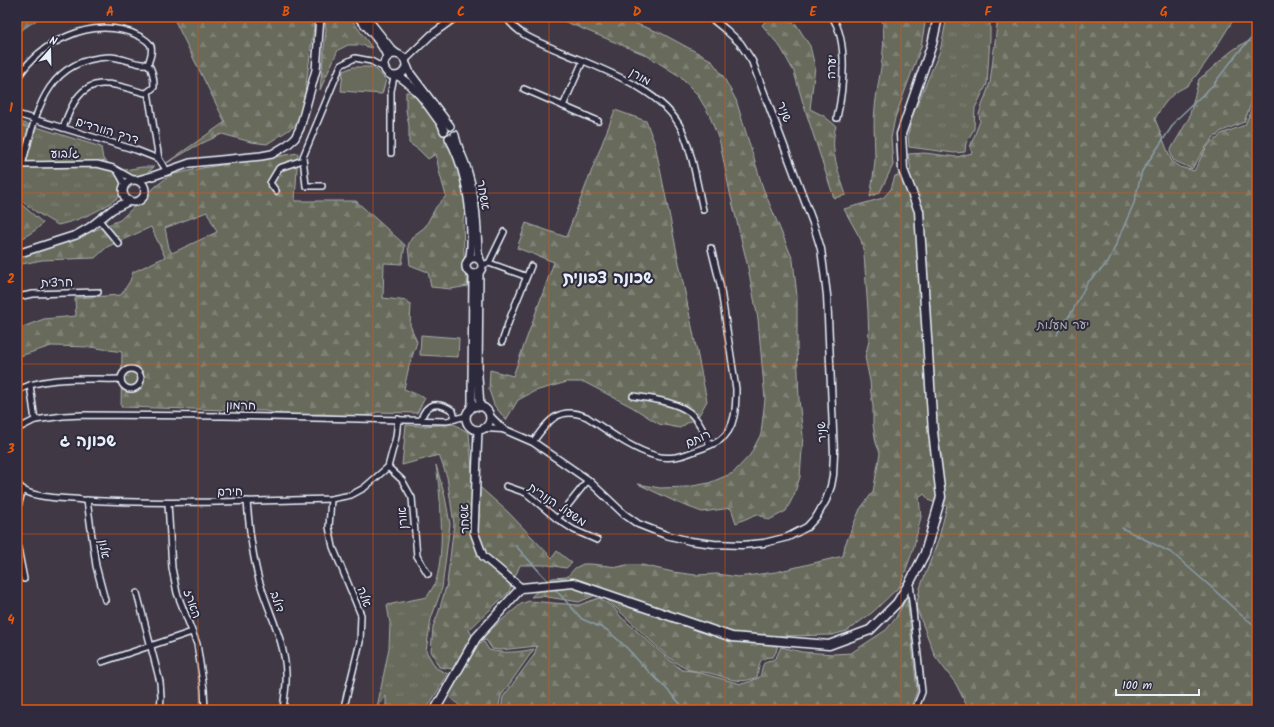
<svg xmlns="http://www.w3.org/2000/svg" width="1274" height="727" viewBox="0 0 1274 727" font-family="Kalam,'Playpen Sans Hebrew',sans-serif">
  <defs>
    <pattern id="grass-tufts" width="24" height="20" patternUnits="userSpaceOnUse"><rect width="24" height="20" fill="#686b5c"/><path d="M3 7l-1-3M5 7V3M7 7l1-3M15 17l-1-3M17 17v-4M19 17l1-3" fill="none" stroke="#7e8174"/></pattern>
    <pattern id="forest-firs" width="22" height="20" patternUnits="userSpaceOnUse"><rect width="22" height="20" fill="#686b5c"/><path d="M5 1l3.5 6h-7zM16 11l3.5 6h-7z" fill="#7e8174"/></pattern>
  </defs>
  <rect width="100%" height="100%" fill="#413845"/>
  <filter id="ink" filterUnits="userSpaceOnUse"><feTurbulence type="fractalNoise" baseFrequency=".025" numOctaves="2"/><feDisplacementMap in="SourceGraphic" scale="8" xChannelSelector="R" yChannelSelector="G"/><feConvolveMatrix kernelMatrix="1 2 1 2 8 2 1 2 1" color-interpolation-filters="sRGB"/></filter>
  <g filter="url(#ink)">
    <g fill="url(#grass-tufts)" stroke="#a8aeaa">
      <path d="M947 17H990V38L987 84 975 108 974 129 966 143 965 152 954 153 909 147 908 134 913 114 940 51Z"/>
      <path d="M17 121 101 147 103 159 112 166 125 170 142 167H154C132 186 110 208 81 218 74 221 66 223 58 225 47 219 20 204 17 192Z"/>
      <path d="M436 465 445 497 450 524 442 588 431 619 426 651 436 668 448 674 426 710H386V696L377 708 389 648 390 623 387 605 427 597C430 592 434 586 436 581 445 549 441 498 436 465Z"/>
    </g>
    <g fill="url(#forest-firs)" stroke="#a8aeaa" fill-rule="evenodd">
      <path d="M21 17H41L17 33V20Z"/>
      <path d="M173 17H314C315 28 312 37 311 48 308 73 304 97 301 122L267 144 251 142 222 134 194 147 162 166 225 122Z"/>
      <path d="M327 17H350L372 48 361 45H348L338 50 320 90 326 29 325 21Z"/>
      <path d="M554 17 610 18 634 23 661 33 711 60 723 76 736 100 763 188 793 260 797 296V346L799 399 803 436 800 477 794 495 786 511 769 520 757 514 736 523 731 508 702 512 678 503 638 484 660 488 687 487 709 483 733 473 750 455 761 434 765 399 758 319 747 263 730 193 720 143 709 114 697 94 678 75 646 55Z"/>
      <path d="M769 17 782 18 796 24 810 46 815 67 810 109 824 116 836 126C829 150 839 173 846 195L834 198 803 103 794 72 781 48 762 25Z"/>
      <path d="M881 17H926L921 47 895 118 891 138 893 165 880 192 870 197C872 185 874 172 875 160 875 143 873 126 875 108 877 82 889 42 881 17Z"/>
      <path d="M996 17H1235C1221 39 1207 64 1189 84 1185 88 1180 89 1176 92 1167 99 1160 109 1155 119L1172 162 1180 167 1194 171C1200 161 1206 142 1218 138L1221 134 1245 125 1257 96V710H969L956 684 935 656 916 607 920 588 938 541 947 506 930 501 924 494 919 498 921 517 913 550 900 586 873 612 847 631 832 635 780 636 776 652 773 657C757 657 760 665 757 677 741 685 728 678 713 674 703 671 691 672 683 667 673 662 660 649 652 642 634 625 617 608 598 592L596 595 579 602 541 596 531 597 552 578 567 577 575 568 583 564H591L618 567 626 565H642L673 572 696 575 717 574 738 577 776 572 843 556 845 545 860 509 873 492 880 453 876 443 873 424V406L871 394 870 381 865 357 869 341 868 311 864 254 861 240 844 209 883 198 891 189 895 176 911 170 908 154 925 153 957 157 972 153 970 147 980 121 979 114 990 83 997 25Z"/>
      <path d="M1257 39V89L1244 122 1220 132 1217 136H1215L1205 148 1192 169 1173 160 1170 151 1189 118 1199 79C1213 69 1224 55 1239 46 1244 43 1251 41 1257 39Z"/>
      <path d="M406 92H413L419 97 442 132 452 150 465 188 466 207 463 220 464 254 468 286 451 289 431 287 428 272 410 265 408 246 410 241 413 236 425 227 436 207 446 196 439 171 436 154 428 159 419 150 409 143V126L406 110Z"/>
      <path d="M615 110 646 121 655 144 707 401 699 415 680 428 659 424 632 407 584 382H567L535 391 518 400 506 420 494 405 489 390 490 370 513 376 554 262 517 248 526 223 566 237Z"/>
      <path d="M298 153 295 201H356L405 245 402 264 384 263 383 298 408 301V304H411L410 325 417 342 409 366 404 389 425 398 417 413 377 412 363 418 322 414 284 415 265 411 121 407 122 352 91 347 51 346 17 357V329L44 319 76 316 75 298 121 295 130 281 133 272 165 257 151 227 107 247 95 258 42 260 17 265V258L88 233 120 220 155 187 170 175 202 168ZM207 212 217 232 172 253 169 248 165 228Z"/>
      <path d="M17 198 21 204 43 223 37 229 17 242Z"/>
      <path d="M454 424 469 433 473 481 508 512 552 558 557 551 572 563 566 568 548 565H520L509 592 498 602 469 630 477 643 484 642 489 650C503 654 520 652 534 649L501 696 498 710H464L448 695 461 670 439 667 431 651 433 627 439 611 447 583 454 524 447 477 439 455 402 465 406 425 422 426Z"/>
      <path d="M907 597 917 691 910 710H501L503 697 534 655 537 646 500 650 492 649 486 640 481 641 489 631 521 604 529 601 579 605 599 598 613 607 621 617 672 662 682 670 693 671 741 684 749 682 760 677C763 667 761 660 773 660L777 656 781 647 802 652 834 654 851 653 886 630 895 619Z"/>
    </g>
    <g fill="#686b5c" stroke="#a8aeaa">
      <path d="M353 67H371L377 70 386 80 382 94 341 91 343 71Z"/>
      <path d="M421 335 459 338 458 357 420 355Z"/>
    </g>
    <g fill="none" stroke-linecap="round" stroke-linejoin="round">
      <g stroke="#8a9daa" stroke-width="1.5">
        <path d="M17 124 30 128"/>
        <path d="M1056 336 1073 310 1087 283 1108 263 1134 203 1142 171 1177 119 1213 85 1237 54 1257 32"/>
        <path d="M1122 528 1172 553 1210 586 1241 615 1257 627"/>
        <path d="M515 545 549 582"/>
        <path d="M554 588 582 619 607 630 626 647 644 667 662 684 686 710"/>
      </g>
      <g stroke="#e8f1f8" stroke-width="8">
        <g id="minor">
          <path d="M444 17 448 22"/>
          <path d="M506 17C518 36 540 42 559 51 599 68 663 89 682 130 693 155 697 184 703 210"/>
          <path d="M832 17C849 41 843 91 837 118"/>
          <path d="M17 79C29 59 46 45 68 36 90 26 117 25 139 36 143 38 149 42 151 46 153 52 150 58 148 64 135 66 122 56 108 57 44 60 36 115 22 165"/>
          <path d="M524 89 598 121"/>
          <path d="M148 92 159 159"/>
          <path d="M563 106 583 61"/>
          <path d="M17 114 136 150 159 159 167 171"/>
          <path d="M63 128C70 108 80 82 105 84 118 84 132 90 145 93L148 92 154 87C154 79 153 70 148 64"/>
          <path d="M391 153V91L394 77"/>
          <path d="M17 165 97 164 113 168 134 180"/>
          <path d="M118 172 121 177 125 185"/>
          <path d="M322 186H306L303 157 341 65 355 58 371 61 384 68"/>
          <path d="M276 191 270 183 279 168 303 160"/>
          <path d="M99 220 119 244"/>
          <path d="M489 263 504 232"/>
          <path d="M482 265 489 263 525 276"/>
          <path d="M17 297 33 294 98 292"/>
          <path d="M502 342 510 318 531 266"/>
          <circle cx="131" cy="379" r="10"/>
          <path d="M30 385 35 420"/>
          <path d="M17 391C43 375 91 380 121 379"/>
          <path d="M633 396C651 399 674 401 689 412 699 419 705 435 710 445"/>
          <path d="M421 420C426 402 439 401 453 411L455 419"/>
          <path d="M17 429 35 420 63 416 83 415 224 416 447 421 466 416"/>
          <path d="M533 442C548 421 559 405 587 417 608 431 631 449 656 456 670 460 682 456 695 451 704 448 713 445 720 440 736 429 736 405 736 389L720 284 711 248"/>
          <path d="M388 467 402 480 412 498 417 556 428 574"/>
          <path d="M17 483C19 485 21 488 23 490 39 499 66 498 83 500 166 505 248 501 331 499L351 495 364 488 388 467 396 437 398 419"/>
          <path d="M506 486 526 493 557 519 574 530 597 540"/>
          <path d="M331 499 329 527 333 547 361 615 360 642 345 703"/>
          <path d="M87 500 96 566 105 600"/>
          <path d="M247 501C249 527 252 554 259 580 268 611 285 641 286 673 287 686 284 698 283 710"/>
          <path d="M168 503 172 568 177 593 197 644 204 689 205 710"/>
          <path d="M17 510 23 489"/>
          <path d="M557 519 588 480"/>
          <path d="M17 543 24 579"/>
          <path d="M910 583 922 692 915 710"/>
          <path d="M137 593 160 682 161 697 160 710"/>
          <path d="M102 662 192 632"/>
        </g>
      </g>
      <g stroke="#e8f1f8" stroke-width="9">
        <g id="tertiary">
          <path d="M405 60 431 35 456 17"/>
          <path d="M490 416 503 429"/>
          <path d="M485 428 503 429 533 442 588 480 624 514 638 524 666 535 690 541 714 544 742 545 764 543 788 537 807 527 817 516 826 500 831 486 833 475 834 453 827 295 821 249 813 223 752 61 740 43 726 30 710 17"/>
        </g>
      </g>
      <g stroke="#e8f1f8" stroke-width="10">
        <g id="secondary">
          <path d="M358 17C367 27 384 44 387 57"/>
          <path d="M366 17 392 50 397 54"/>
          <circle cx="395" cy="65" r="11"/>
          <path d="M407 66 410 73 450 126"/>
          <path d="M398 76C417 87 429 108 442 125L444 131"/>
          <path d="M455 135C457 148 465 160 468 173 476 199 477 226 478 253L480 260"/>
          <path d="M449 138C465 167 470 200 471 232 471 242 472 251 469 260"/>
          <circle cx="134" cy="191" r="11"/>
          <path d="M138 180 156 175 190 163 261 156 272 154 287 145 295 138 300 128 316 70 320 17"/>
          <path d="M17 254 76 235 90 227 113 209 129 201"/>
          <circle cx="474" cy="266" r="8"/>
          <path d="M479 272 478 377 480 407"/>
          <circle cx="478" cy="418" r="12"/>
          <path d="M470 410 472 403V390L473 274"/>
          <path d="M478 430 474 532 483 556 521 588"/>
        </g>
      </g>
      <g stroke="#e8f1f8" stroke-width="11">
        <path id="primary" d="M435 710 476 638 521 588 573 583 732 637 829 645 870 630 897 603 910 582 925 553 941 497 933 432 919 211 903 170 901 134 932 44 938 17"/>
      </g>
      <use href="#minor" stroke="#2f2a3d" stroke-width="5"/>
      <use href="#tertiary" stroke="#2f2a3d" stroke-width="6"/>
      <use href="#secondary" stroke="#2f2a3d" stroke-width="7"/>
      <use href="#primary" stroke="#2f2a3d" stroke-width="8"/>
    </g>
  </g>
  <path fill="none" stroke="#e8590c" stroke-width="1" stroke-opacity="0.55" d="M198 17V710M373 17V710M549 17V710M725 17V710M901 17V710M1076 17V710M17 193H1257M17 364H1257M17 534H1257"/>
  <g text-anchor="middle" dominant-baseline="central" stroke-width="4" stroke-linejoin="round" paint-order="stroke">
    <g font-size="12" fill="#e8f1f8" stroke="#2f2a3d">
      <text transform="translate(832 67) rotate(-88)">יערה</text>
      <text transform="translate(640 77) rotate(30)">מורן</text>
      <text transform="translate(784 112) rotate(69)">שניר</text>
      <text transform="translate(107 131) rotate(17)">דרך הוורדים</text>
      <text transform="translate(65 154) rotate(-1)">גלבוע</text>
      <text transform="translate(483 195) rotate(80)">אשחר</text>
      <text transform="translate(57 283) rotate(-1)">חרצית</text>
      <text transform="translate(241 406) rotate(1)">חרמון</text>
      <text transform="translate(822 432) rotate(-93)">שניר</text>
      <text transform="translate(698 439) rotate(-24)">רותם</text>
      <text transform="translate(230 492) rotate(-1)">חירם</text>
      <text transform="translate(557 505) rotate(34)">משעול הנורית</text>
      <text transform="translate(403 518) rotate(-94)">אורן</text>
      <text transform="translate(465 519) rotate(-92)">אשחר</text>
      <text transform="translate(104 549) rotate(80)">אלון</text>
      <text transform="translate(364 597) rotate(70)">אלה</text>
      <text transform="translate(277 602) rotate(71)">דולב</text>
      <text transform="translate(192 604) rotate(71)">הארז</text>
    </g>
    <g font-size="12" fill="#aeb5b2" stroke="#2f2a3d">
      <text x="1063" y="325">יער מעלות</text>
    </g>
    <g font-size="16" font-weight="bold" fill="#e8f1f8" stroke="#2f2a3d">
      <text x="608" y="278">שכונה צפונית</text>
      <text x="88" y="441">שכונה ג</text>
    </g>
  </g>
  <rect width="1274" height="727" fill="none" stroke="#2f2a3d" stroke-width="44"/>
  <g transform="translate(50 50) rotate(20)" stroke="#2f2a3d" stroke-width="3" paint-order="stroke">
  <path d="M0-3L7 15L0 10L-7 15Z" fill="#e8f1f8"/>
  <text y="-6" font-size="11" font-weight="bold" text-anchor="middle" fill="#e8f1f8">N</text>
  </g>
  <path d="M1116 689v6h83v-6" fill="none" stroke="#e8f1f8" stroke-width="2"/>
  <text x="1122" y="689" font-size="12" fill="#e8f1f8" stroke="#2f2a3d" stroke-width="3" paint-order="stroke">100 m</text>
  <rect x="22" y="22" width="1230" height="683" fill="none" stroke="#e8590c" stroke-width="1.5"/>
  <g font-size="13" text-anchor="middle" font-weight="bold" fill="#e8590c">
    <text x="110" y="16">A</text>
    <text x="286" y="16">B</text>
    <text x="461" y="16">C</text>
    <text x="637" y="16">D</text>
    <text x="813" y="16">E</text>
    <text x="988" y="16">F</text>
    <text x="1164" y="16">G</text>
    <text x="11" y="112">1</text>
    <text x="11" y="283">2</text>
    <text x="11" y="453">3</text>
    <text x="11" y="624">4</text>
  </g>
</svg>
